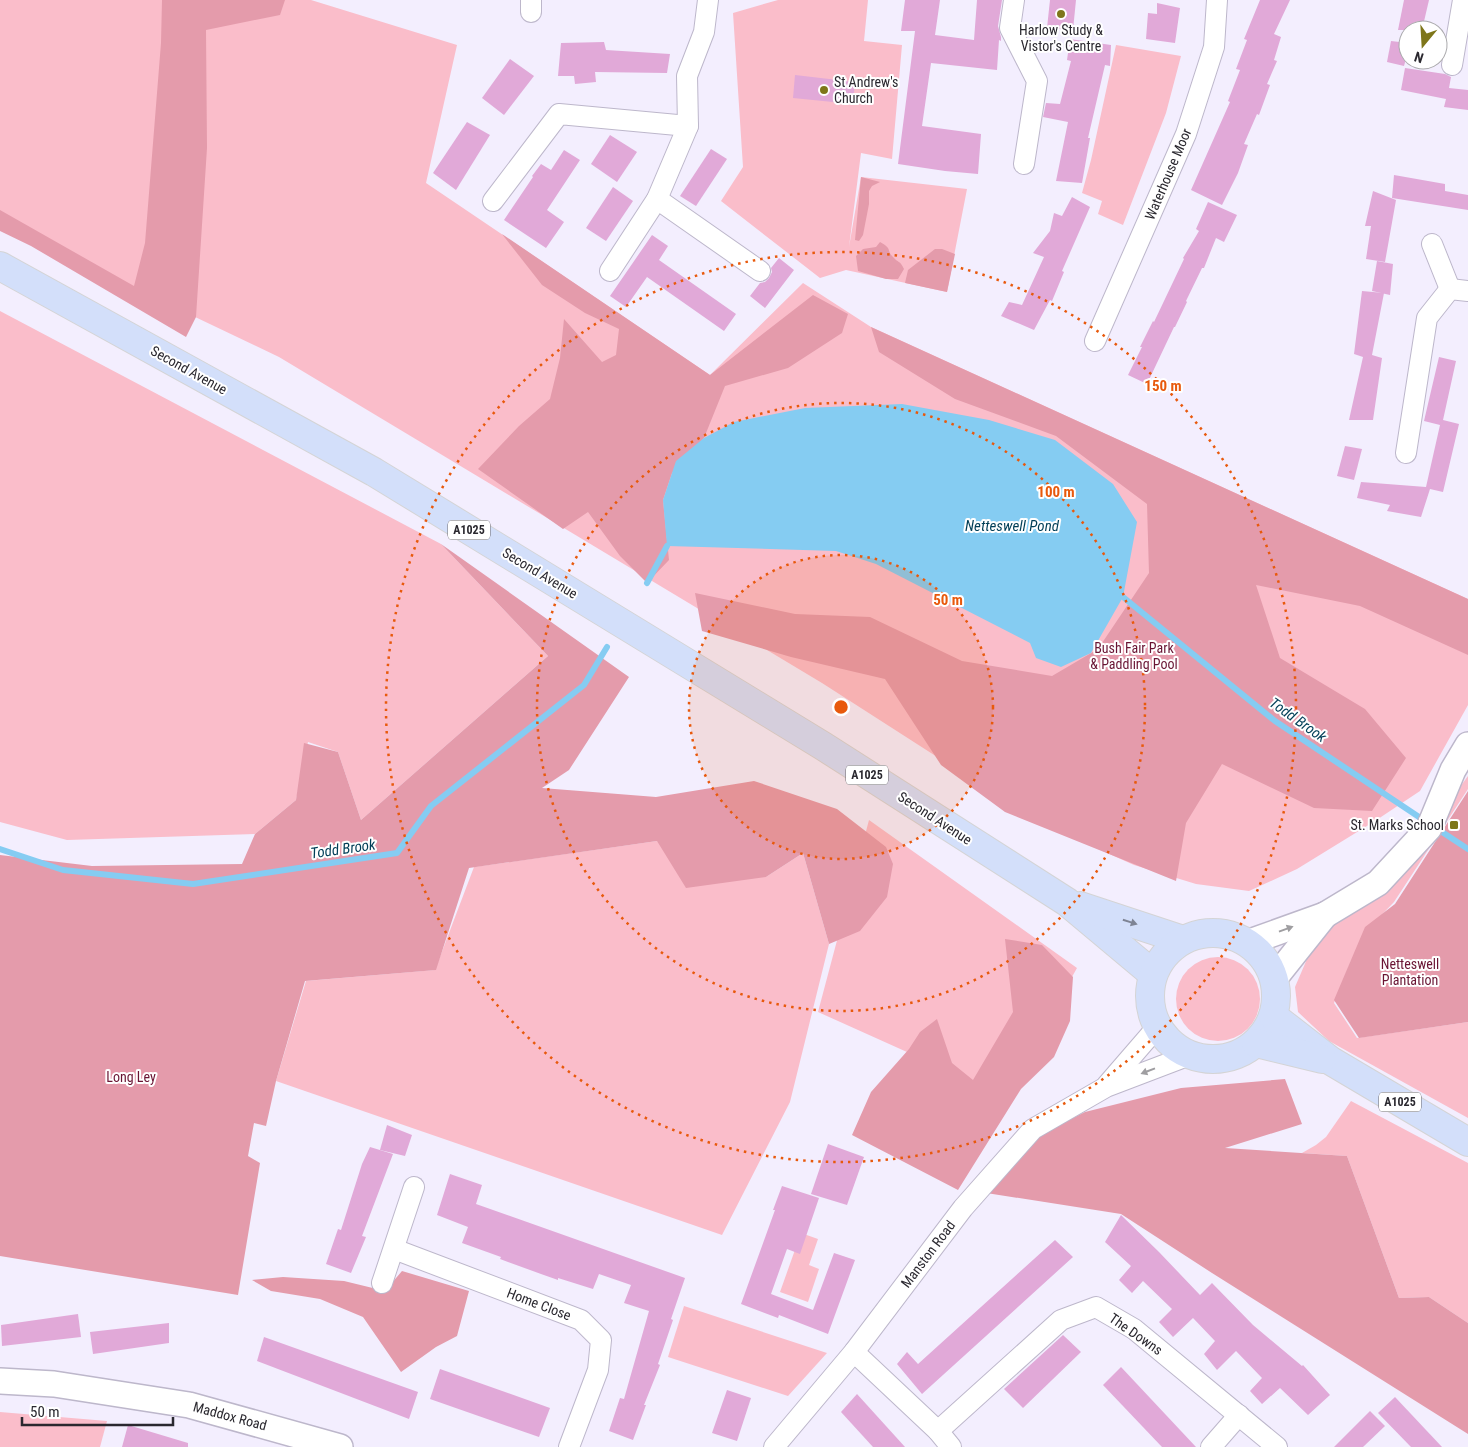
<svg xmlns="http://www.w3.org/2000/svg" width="1468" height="1447" viewBox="0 0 1468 1447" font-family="'Roboto Condensed',sans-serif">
  <rect width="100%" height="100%" fill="#f3eefe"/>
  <g fill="#fabdca">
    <path d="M0 0H311L457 45 426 183 710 375 803 283 871 327 1468 599V705L1420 791 1375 821 1297 869 1249 891 1196 884 1134 865 1040 823 822 683 279 357 0 224Z"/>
    <path d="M778 0H868L864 41 902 45 892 159 861 153 849 247 861 177 967 189 947 292 846 270 820 278 721 201 743 167 733 13Z"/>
    <path d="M1116 45 1181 56 1166 113 1123 225 1098 214 1102 201 1082 193 1091 160Z"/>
    <path d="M0 311 441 544 548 656 361 820 338 752 308 742 296 800 255 834 67 840 0 822Z"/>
    <path d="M1468 776V789L1394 902 1369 928 1351 961 1334 1003 1357 1038 1468 1022V1118L1329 1041 1298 1012 1295 987 1313 945 1378 883 1429 829Z"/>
    <path d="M869 820 1077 968 988 1126 947 1070 818 1012Z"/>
    <path d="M657 841 766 877 803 853 829 944 790 1102 722 1235 276 1081 306 981 435 970 474 867Z"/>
    <circle cx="1218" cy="999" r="42"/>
    <path d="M1351 1101 1468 1163V1323L1429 1297 1399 1298 1347 1156 1302 1153 1316 1145 1326 1137Z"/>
    <path d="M801 1233 818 1239 809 1265 819 1269 808 1302 780 1292Z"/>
    <path d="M684 1306 827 1353 788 1396 668 1357Z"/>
    <path d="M0 1412 107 1421 100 1447H0Z"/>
  </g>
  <g fill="#e49bab">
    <path d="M162 0H285L280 15 206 30 207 148 196 317 186 337 31 246 0 231V210L134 286 145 243 161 43Z"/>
    <path d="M861 177 880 182 872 186 869 191V204L863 235 859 241 855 240Z"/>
    <path d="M502 234 710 375 813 295 848 314 842 333 788 368 725 386 704 438 672 473 663 500 669 560 647 583 620 556 588 512 563 529 478 469 519 426 550 399 560 358 564 319 602 362 616 355 619 329 585 313 542 285Z"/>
    <path d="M880 242C893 249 886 250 893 257 898 263 900 260 904 269L898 279H886L858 271 856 256 863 249 876 247Z"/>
    <path d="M935 249H942L955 254 947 292 905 283 908 270Z"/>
    <path d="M871 327 1468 599V655L1360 606 1256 585 1280 658 1365 709 1406 758 1372 811 1314 808 1222 764 1186 823 1176 881 1005 812 941 765 885 679 791 657 702 631 695 593 795 614 870 617 962 661 1052 676 1098 649 1149 573 1147 504 1056 436 955 399 879 352Z"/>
    <path d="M441 544 629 677 569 770 542 788 656 797 754 781 837 809 886 847 893 864 887 897 860 931 829 944 803 853 766 877 686 888 657 841 469 868 436 970 305 981 276 1081 266 1126 254 1123 248 1156 260 1163 238 1295 0 1256V855L92 866 242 864 255 834 296 800 304 743 338 752 361 820 548 656Z"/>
    <path d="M1468 791V1022L1359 1038 1334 1000 1365 927 1395 904Z"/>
    <path d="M1005 939 1042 945 1073 977 1070 1021 1054 1057 1021 1089 958 1190 852 1135 871 1092 909 1049 920 1032 937 1019 952 1063 973 1080 1013 1012Z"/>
    <path d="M1285 1079 1302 1124 1225 1148 1347 1156 1399 1298 1429 1297 1468 1323V1434L1212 1273 1121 1214 980 1192 1032 1138 1085 1112 1181 1088Z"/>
    <path d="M402 1271 469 1291 457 1336 436 1347 401 1372 363 1317 320 1299 271 1291 252 1280 283 1277 344 1281 385 1291Z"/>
  </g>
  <path fill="#85ccf2" d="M902 404 989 420 1055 440 1113 484 1137 522 1123 597 1091 653 1061 667 1036 658 1030 643 876 564 836 551 667 546 663 500 676 461 704 438 734 422 805 408Z"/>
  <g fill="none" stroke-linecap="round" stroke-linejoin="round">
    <g stroke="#85ccf2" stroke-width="6">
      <path d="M647 583 667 546"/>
      <path d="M1123 597 1275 721 1425 821"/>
      <path d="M1436 828 1468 849"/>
      <path d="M0 849 63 870 193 884 397 853 431 806 584 685 607 647"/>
    </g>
  </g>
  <g fill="#e1a9d8">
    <path d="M905 0H940L935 35 974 40 977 0H1002L998 26 1001 37V41L999 40 997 70 931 63 922 126 981 134 978 174 945 171 898 164 915 31H901Z"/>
    <path d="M1050 0H1076L1073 30 1047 28Z"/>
    <path d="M1260 0H1290L1274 34 1281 37 1274 60 1277 61 1267 84 1270 85 1259 115 1257 114 1244 144 1248 145 1238 173 1222 205 1191 190 1230 102 1228 101 1240 70 1236 69 1247 40 1244 39Z"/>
    <path d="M1404 0H1429L1422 30H1398Z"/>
    <path d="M1157 3 1180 8 1175 43 1146 39 1148 13 1157 14Z"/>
    <path d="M1070 39 1111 45 1110 66 1105 65 1088 138H1090L1082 183 1056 181 1068 122 1043 117 1046 103 1060 104 1071 61 1067 60Z"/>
    <path d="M1391 41 1408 43V51L1404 66 1387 62Z"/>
    <path d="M604 42 606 50 670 54 667 73 595 72 596 82 575 84 574 76H558L561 43Z"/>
    <path d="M510 59 534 76 504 115 482 98Z"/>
    <path d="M1405 68 1445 74 1451 77 1449 88 1468 90V110L1444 107 1446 99 1401 90Z"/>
    <path d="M795 75 855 82 853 104 793 98Z"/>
    <path d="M467 122 490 135 456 190 433 173Z"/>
    <path d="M610 135 637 152 617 182 591 164Z"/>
    <path d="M711 149 727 159 696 206 680 196Z"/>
    <path d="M564 150 580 160 547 210 564 222 546 248 504 220 533 177 532 176 541 164 551 170Z"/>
    <path d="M1394 175 1445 184V191L1468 195V210L1392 198Z"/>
    <path d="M613 187 633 201 606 241 586 228Z"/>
    <path d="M1373 191 1396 200 1385 262 1366 259 1371 226H1365Z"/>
    <path d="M1072 197 1090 207 1062 271 1064 272 1052 301 1050 300 1034 330 1001 316 1009 302 1022 305 1044 257 1033 253 1050 231 1054 213 1062 216Z"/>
    <path d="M1208 202 1237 215 1224 242 1216 238 1204 268H1202L1186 301 1187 302 1175 327H1174L1147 384 1128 375 1142 347H1140L1153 321 1154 322 1184 259 1183 258 1199 231 1196 229Z"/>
    <path d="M652 235 668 246 659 260 736 314 724 331 647 277 626 307 610 296Z"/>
    <path d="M779 258 794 270 765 308 750 296 760 283 765 282 769 278 772 272 771 268Z"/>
    <path d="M1377 261 1393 264 1390 295 1372 291Z"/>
    <path d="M1362 291 1384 293 1372 355 1382 358 1373 420H1349L1363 357 1354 354Z"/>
    <path d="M1439 357 1456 361 1443 420 1459 424 1443 492 1430 489 1421 517 1387 511 1390 505 1357 498 1361 482 1426 487 1440 425 1424 421Z"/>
    <path d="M1345 446 1362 449 1354 480 1337 476Z"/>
    <path d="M387 1125 412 1135 405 1156 380 1150Z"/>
    <path d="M828 1144 864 1157 847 1205 811 1194Z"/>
    <path d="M370 1147 393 1154 362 1236 366 1237 351 1273 326 1264 338 1229 341 1230 362 1164Z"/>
    <path d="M450 1174 482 1185 476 1204 685 1278 671 1319 673 1320 658 1364 660 1365 644 1405H646L633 1440 609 1431 620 1398 624 1399 649 1311 624 1303 631 1285 599 1274 593 1289 558 1278V1280L541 1274 500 1259 501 1257 462 1243 468 1227 437 1215Z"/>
    <path d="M782 1186 819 1198 800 1254 787 1249 771 1294 813 1310 834 1253 855 1260 828 1334 779 1315 778 1318 741 1304 775 1210H773Z"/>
    <path d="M1121 1215 1159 1252 1200 1295 1212 1283 1253 1325 1302 1366 1303 1365 1330 1395 1308 1415 1280 1388 1262 1404 1250 1391 1262 1378 1236 1351 1217 1370 1204 1354 1215 1341 1193 1318 1173 1337 1159 1322 1172 1309 1143 1281 1132 1293 1119 1280 1131 1266 1105 1242Z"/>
    <path d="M1055 1240 1073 1257 922 1394 897 1364 907 1352 918 1364Z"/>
    <path d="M78 1314 81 1337 2 1346 1 1325Z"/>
    <path d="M169 1323V1343L93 1354 90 1332Z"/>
    <path d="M1063 1335 1081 1352 1023 1408 1004 1389Z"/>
    <path d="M264 1337 418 1392 409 1419 257 1361Z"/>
    <path d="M1121 1367 1196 1447H1162L1103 1385Z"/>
    <path d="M440 1369 550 1408 539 1437 430 1399Z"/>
    <path d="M727 1390 751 1398 737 1441 712 1433Z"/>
    <path d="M857 1394 905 1447H873L841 1412Z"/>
    <path d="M1395 1397 1442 1447H1411L1378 1413Z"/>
    <path d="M1370 1411 1385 1426 1363 1447H1334Z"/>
    <path d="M128 1425 188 1443V1447H122Z"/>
  </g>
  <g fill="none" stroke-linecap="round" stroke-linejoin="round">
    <g stroke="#bdb7cb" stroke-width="22">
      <g id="minor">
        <path d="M531 0V12"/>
        <path d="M1014 0 1010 28 1037 81 1024 164"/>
        <path d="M1452 65 1463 0"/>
        <path d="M657 199 760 271"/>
        <path d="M493 201 559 114 688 126 687 76 704 32 708 0"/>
        <path d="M1432 244 1450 289"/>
        <path d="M610 271 657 199 688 126"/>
        <path d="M1095 341 1186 134 1214 47 1217 0"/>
        <path d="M1406 453 1427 318 1450 289 1468 291"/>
        <path d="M1107 1085 1158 1026"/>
        <path d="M394 1249 581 1320 601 1340 598 1370 569 1447"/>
        <path d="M382 1283 414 1187"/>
        <path d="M854 1352 938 1431 951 1447"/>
        <path d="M938 1431 1061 1320 1096 1307 1134 1329 1277 1447"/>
        <path d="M774 1447 854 1352 963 1208 1033 1129 1106 1087 1190 1055"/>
        <path d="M1211 1447 1239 1415"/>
      </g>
    </g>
    <g stroke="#bdb7cb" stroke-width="28">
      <g id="tertiary">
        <path d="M1247 943 1325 915 1378 883 1429 828 1453 770 1468 745"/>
        <path d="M1274 979 1325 915"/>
        <path d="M0 1381 54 1384 189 1405 340 1447"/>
      </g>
    </g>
    <g stroke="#d4d4d5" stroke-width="30">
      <g id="primary">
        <path d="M0 266 374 472 823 746 1067 902 1153 974"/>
        <path d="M1080 906 1183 940"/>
        <circle cx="1213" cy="996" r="63"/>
        <path d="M1273 1016 1331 1061 1468 1142"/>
        <path d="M1256 1043 1322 1059"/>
      </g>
    </g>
    <use href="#minor" stroke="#fff" stroke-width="20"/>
    <use href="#tertiary" stroke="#fff" stroke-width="25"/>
    <use href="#primary" stroke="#d3dffa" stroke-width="28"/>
  </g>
  <defs><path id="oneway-solid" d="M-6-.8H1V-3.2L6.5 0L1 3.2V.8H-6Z" transform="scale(1.25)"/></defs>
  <use fill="#7e8494" href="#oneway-solid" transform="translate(1130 922) rotate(18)"/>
  <g fill="#9f9ea1">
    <use href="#oneway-solid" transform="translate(1286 929) rotate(-20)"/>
    <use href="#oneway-solid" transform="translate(1148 1071) rotate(159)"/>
  </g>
  <circle cx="841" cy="707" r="152" fill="#e8590c" fill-opacity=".12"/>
  <g fill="none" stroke="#e8590c" stroke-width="2.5" stroke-dasharray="2.5 5">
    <circle cx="841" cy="707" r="152"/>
    <circle cx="841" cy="707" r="304"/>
    <circle cx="841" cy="707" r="455"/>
  </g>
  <g fill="#7e761a" stroke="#fff" stroke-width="2">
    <circle cx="1061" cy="14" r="5"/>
    <circle cx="824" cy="90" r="5"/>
    <rect x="1449" y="820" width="10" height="10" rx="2.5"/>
  </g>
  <g text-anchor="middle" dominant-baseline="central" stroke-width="4" stroke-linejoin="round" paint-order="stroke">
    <g fill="#fff" stroke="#6a686d" stroke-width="1">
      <rect x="448" y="520.5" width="42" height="19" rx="4"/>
      <rect x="846" y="765.5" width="42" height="19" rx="4"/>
      <rect x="1379" y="1092.5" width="42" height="19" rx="4"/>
    </g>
    <g font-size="12" font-weight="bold" fill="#2a282f">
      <text x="469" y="530">A1025</text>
      <text x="867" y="775">A1025</text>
      <text x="1400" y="1102">A1025</text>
    </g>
    <g font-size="14" fill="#2a282f" stroke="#fff">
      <text x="1061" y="30">Harlow Study &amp;<tspan x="1061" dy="16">Vistor's Centre</tspan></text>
      <text x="834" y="82" text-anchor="start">St Andrew's<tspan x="834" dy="16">Church</tspan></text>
      <text x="1444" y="825" text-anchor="end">St. Marks School</text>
    </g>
    <g font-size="14" fill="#2a282f" stroke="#fff">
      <text transform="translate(1168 174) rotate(-67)">Waterhouse Moor</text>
      <text transform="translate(189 370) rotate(29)">Second Avenue</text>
      <text transform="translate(540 573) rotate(31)">Second Avenue</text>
      <text transform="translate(935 818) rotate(33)">Second Avenue</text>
      <text transform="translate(928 1254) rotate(-53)">Manston Road</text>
      <text transform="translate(539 1304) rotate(21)">Home Close</text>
      <text transform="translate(1136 1334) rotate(35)">The Downs</text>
      <text transform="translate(230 1416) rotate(15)">Maddox Road</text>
    </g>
    <g font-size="14" fill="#691433" stroke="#fff">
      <text x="1134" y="648">Bush Fair Park<tspan x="1134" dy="16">&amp; Paddling Pool</tspan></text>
      <text x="1410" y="964">Netteswell<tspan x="1410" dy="16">Plantation</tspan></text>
      <text x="131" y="1077">Long Ley</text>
    </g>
    <g font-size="15" font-style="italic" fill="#003e57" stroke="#fff">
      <text x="1012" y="526">Netteswell Pond</text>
      <text transform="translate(1298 720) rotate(35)">Todd Brook</text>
      <text transform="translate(343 849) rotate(-8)">Todd Brook</text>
    </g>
  </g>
  <circle cx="841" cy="707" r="8" fill="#e8590c" stroke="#fff" stroke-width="2.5"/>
  <g font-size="15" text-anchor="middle" font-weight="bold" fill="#e8590c" stroke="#fff" stroke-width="4" stroke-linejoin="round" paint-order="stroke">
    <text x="1163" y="391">150 m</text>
    <text x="1056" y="497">100 m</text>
    <text x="948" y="605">50 m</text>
  </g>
  <g transform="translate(1423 45) rotate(198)"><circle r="24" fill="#ffffff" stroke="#aaa9ac"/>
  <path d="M0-4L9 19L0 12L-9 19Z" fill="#7e761a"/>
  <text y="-8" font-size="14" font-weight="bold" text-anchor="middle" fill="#2a282f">N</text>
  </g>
  <path d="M22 1417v8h151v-8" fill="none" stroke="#2a282f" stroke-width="2.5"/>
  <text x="30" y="1417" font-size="15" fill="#2a282f" stroke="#ffffff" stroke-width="4" paint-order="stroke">50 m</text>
</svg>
